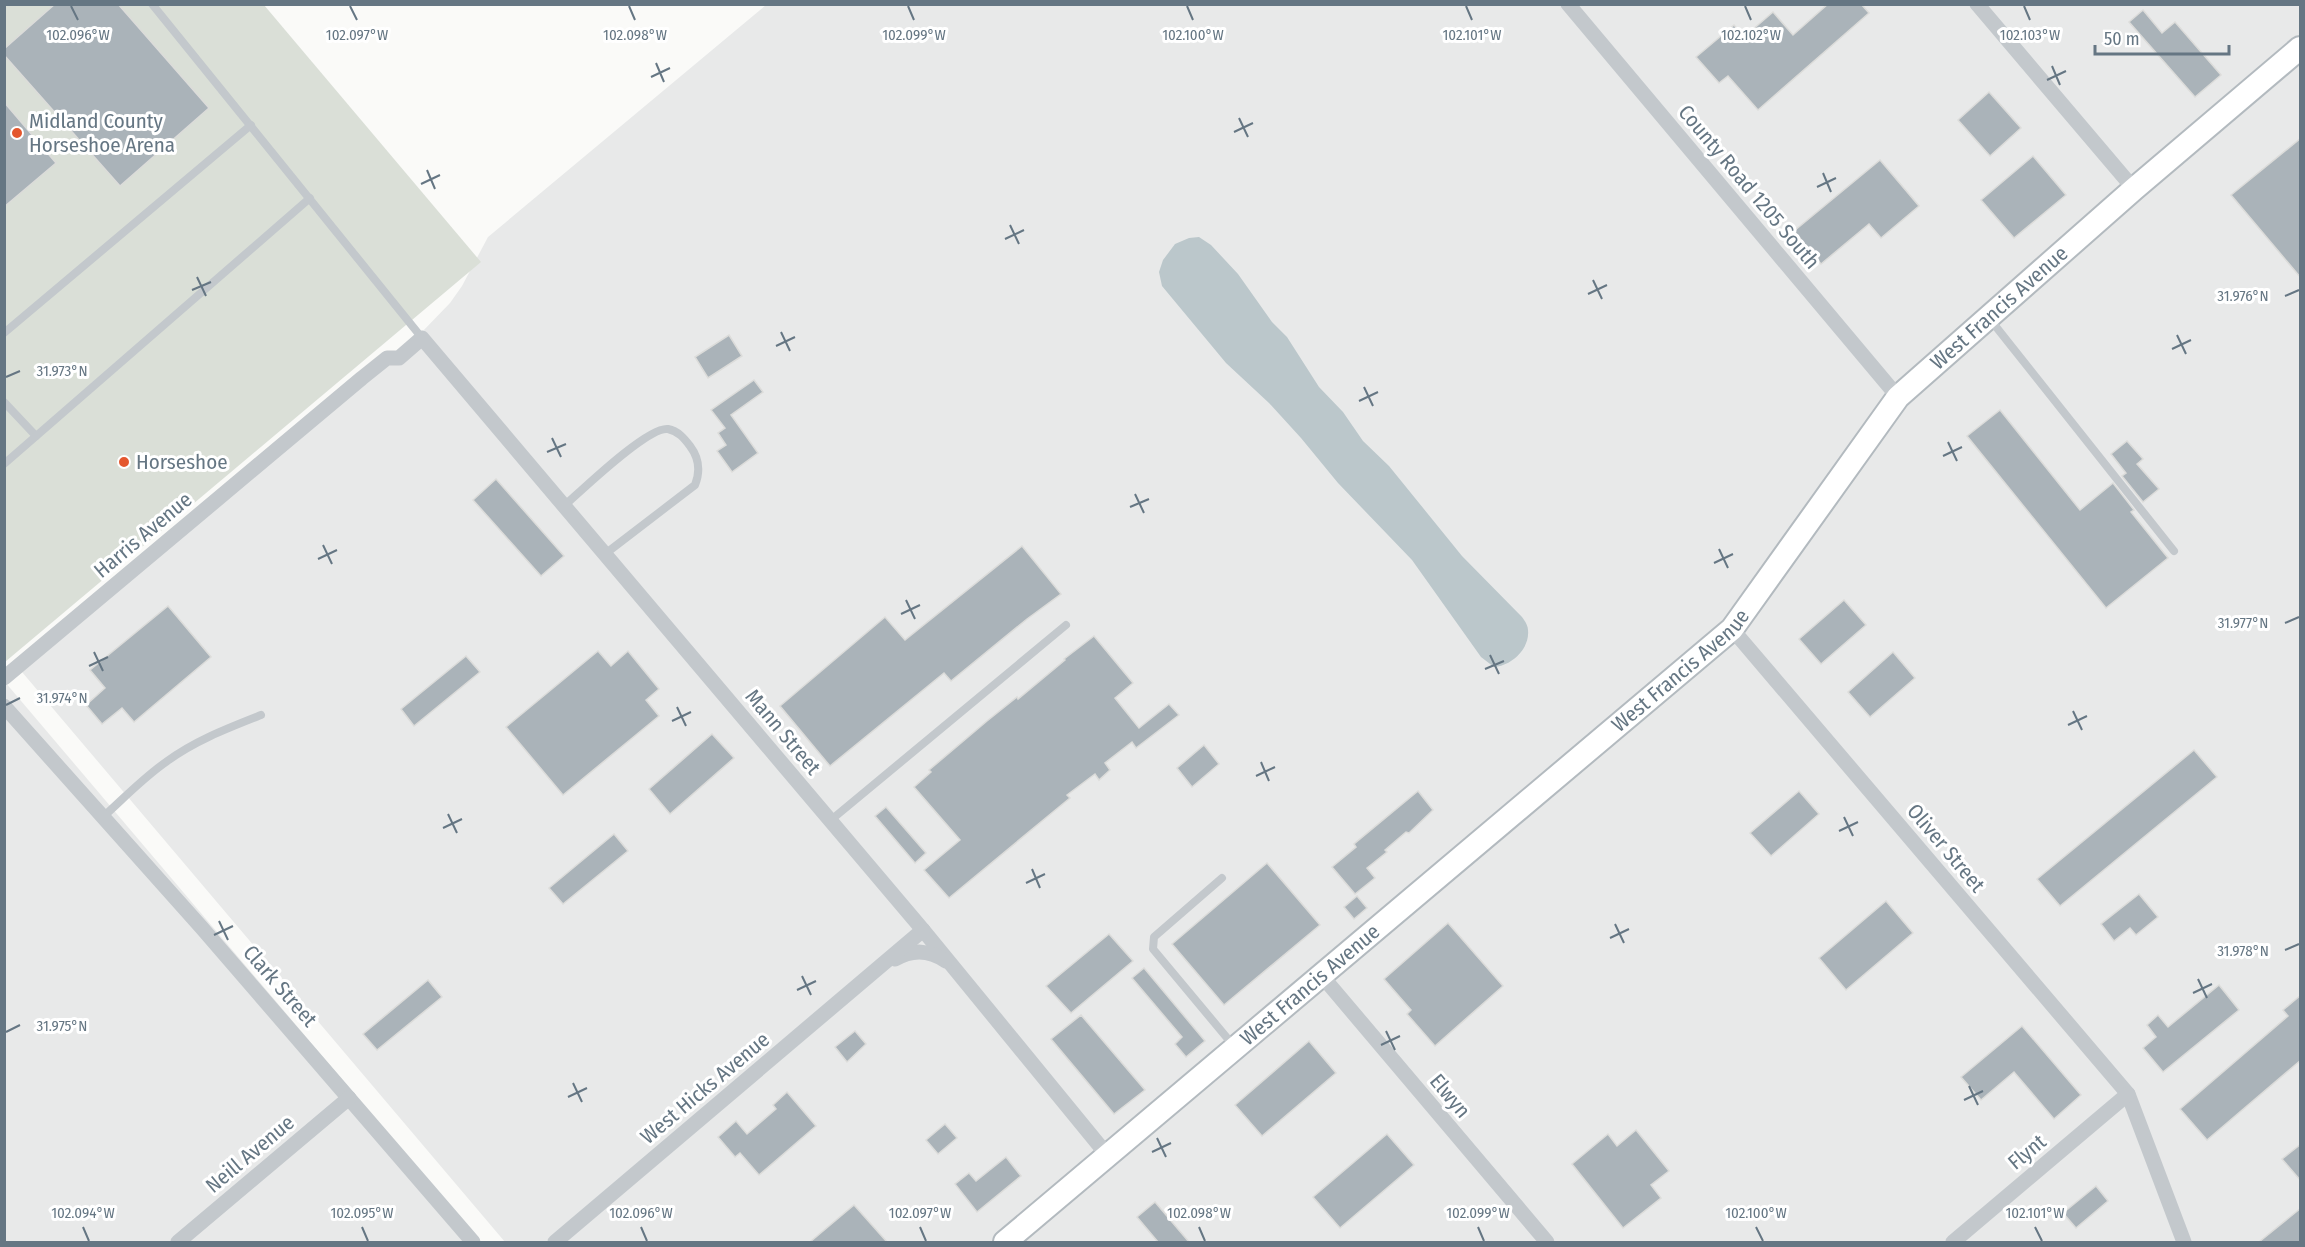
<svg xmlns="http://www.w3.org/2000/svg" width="2305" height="1247" viewBox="0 0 2305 1247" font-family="'Fira Sans Condensed',sans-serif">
  <rect width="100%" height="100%" fill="#fafaf8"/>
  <g fill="#e8e9e9">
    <path d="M766 5H2300V1242H505L22 672 421 333 450 303 462 286 488 237Z"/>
    <path d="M5 682 480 1242H5Z"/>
  </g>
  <path fill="#dadfd7" d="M5 5H264L481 262 5 662Z"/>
  <path fill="#bbc7cb" d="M1199 237 1211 245 1238 274 1272 322 1287 337 1319 387 1343 412 1363 441 1389 466 1462 556 1522 617C1525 621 1528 626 1528 630 1530 649 1511 666 1494 667L1481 657 1412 560 1338 483 1301 438 1269 403 1226 363 1162 286 1159 272 1163 260 1175 244 1189 238Z"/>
  <g fill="#aab3b9" stroke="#dcdcda" stroke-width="1.5">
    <path d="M55 4H118L209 108 120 186 4 55V49Z"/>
    <path d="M1828 4H1861L1869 13 1758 110 1728 76 1719 83 1696 57 1734 25 1744 37 1773 12 1793 35Z"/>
    <path d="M2143 10 2162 33 2175 22 2221 75 2195 97 2129 22Z"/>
    <path d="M1989 92 2021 128 1990 156 1958 120Z"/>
    <path d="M4 102 56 163 4 207Z"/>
    <path d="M2301 138V278L2231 195Z"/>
    <path d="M2033 156 2066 195 2014 238 1981 200Z"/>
    <path d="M1880 160 1919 206 1881 238 1869 224 1821 264 1794 231Z"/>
    <path d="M729 335 742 356 708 378 695 357Z"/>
    <path d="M754 380 763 392 731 415 758 453 732 472 717 451 726 445 718 433 725 428 711 410Z"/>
    <path d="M2000 410 2080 510 2113 483 2134 510 2131 512 2168 558 2106 608 1967 436Z"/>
    <path d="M2127 441 2143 459 2137 464 2159 489 2143 502 2122 476 2126 473 2111 454Z"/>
    <path d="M496 479 564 556 541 576 473 500Z"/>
    <path d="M1022 546 1061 594 1027 619 951 681 944 673 830 766 780 706 885 617 905 640Z"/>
    <path d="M1844 600 1866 625 1821 664 1799 639Z"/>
    <path d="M168 606 211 657 134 722 122 708 102 724 86 705 105 688 90 670Z"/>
    <path d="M1094 636 1133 683 1115 698 1139 728 1169 704 1179 715 1136 748 1132 742 1105 763 1110 770 1099 780 1095 774 1067 795 1070 798 1059 807 949 898 924 870 960 840 914 787 931 772 929 770 987 721 1017 697 1018 699 1065 660 1064 659Z"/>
    <path d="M598 651 611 666 628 651 659 689 646 700 659 716 563 795 506 727Z"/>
    <path d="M1893 652 1915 678 1870 717 1848 692Z"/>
    <path d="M466 656 480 672 414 726 401 709Z"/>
    <path d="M712 734 734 758 670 814 649 789Z"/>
    <path d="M1204 745 1219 764 1192 787 1177 768Z"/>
    <path d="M2194 750 2217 777 2060 906 2037 879Z"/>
    <path d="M1418 791 1433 810 1409 833 1406 832 1385 850 1387 852 1367 868 1375 878 1355 894 1332 867 1356 847 1354 844Z"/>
    <path d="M1799 791 1819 814 1771 856 1750 833Z"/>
    <path d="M886 807 926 853 915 863 875 816Z"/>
    <path d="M614 834 628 851 563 904 549 888Z"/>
    <path d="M1267 863 1320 925 1224 1005 1172 944Z"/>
    <path d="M2139 894 2158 917 2136 935 2130 928 2114 941 2101 924Z"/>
    <path d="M1357 896 1367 908 1354 919 1344 907Z"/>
    <path d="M1886 901 1913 933 1846 990 1819 958Z"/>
    <path d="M1448 923 1503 986 1435 1046 1407 1014 1411 1010 1384 979Z"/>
    <path d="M1109 934 1133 961 1071 1013 1046 986Z"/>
    <path d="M1144 968 1205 1041 1186 1057 1175 1044 1182 1037 1132 978Z"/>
    <path d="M428 980 442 997 377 1050 363 1034Z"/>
    <path d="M2219 985 2239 1010 2163 1072 2143 1048 2156 1037 2147 1025 2158 1015 2168 1027Z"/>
    <path d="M2301 995V1060L2207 1140 2180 1109 2288 1016 2283 1010Z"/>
    <path d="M1081 1015 1145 1090 1114 1114 1051 1039Z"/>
    <path d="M2022 1026 2081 1095 2054 1119 2014 1072 1981 1100 1961 1077Z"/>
    <path d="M855 1031 866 1044 847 1062 835 1047Z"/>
    <path d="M1309 1041 1336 1073 1262 1136 1235 1105Z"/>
    <path d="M787 1092 816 1126 759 1175 740 1153 735 1157 718 1137 736 1121 747 1134 776 1109 773 1105Z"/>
    <path d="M945 1124 957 1138 938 1154 926 1140Z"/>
    <path d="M1636 1130 1669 1171 1651 1185 1661 1198 1623 1228 1572 1164 1608 1134 1617 1146Z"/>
    <path d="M1387 1134 1414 1165 1340 1228 1313 1197Z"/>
    <path d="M2301 1144V1181L2282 1159Z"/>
    <path d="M1006 1157 1021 1176 977 1212 955 1184 969 1173 976 1181Z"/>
    <path d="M2096 1186 2108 1201 2076 1228 2063 1213Z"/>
    <path d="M1155 1202 1189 1242H1158L1137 1217Z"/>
    <path d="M854 1205 887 1242H810Z"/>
    <path d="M2301 1208V1242H2259Z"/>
  </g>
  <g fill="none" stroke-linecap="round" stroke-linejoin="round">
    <g stroke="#b3babf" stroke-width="26">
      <g id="secondary">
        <path id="s1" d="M1005 1242 1732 629 1898 397 2134 189 2300 48"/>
      </g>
    </g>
    <g stroke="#c3c8cc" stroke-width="8">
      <path d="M152 4 422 338"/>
      <path d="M1989 318 2174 551"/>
      <path d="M4 333 251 125"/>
      <path d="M4 402 36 436"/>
      <path d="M4 464 310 198"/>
      <path d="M564 506C582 490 648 426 668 429 678 431 684 438 690 446 699 458 701 470 695 485L605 554"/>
      <path d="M103 817C123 799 143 778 166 762 194 741 228 728 261 715"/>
      <path d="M831 820 1066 625"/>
      <path d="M1222 878 1154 937 1153 949 1233 1045"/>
    </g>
    <g stroke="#c3c8cc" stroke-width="15">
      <path d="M1568 4 1898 397"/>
      <path d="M1977 4 2134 189"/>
      <path d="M1732 629 2128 1094 2184 1242"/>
      <path d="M4 678 362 378 387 358H399L422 338 923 930 1108 1156"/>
      <path d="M4 706 202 928 473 1242"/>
      <path d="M895 959C912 949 930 950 946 961"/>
      <path d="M1322 976 1547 1242"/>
      <path d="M178 1242 349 1098"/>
      <path d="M555 1242 923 930"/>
      <path d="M1953 1242 2128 1094"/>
    </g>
    <use href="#secondary" stroke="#fff" stroke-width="22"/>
  </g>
  <path fill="none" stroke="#657683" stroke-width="2" d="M71 6 78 20M350 6 357 20M629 6 635 20M908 6 914 20M1187 6 1193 20M1466 6 1472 20M1745 6 1751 20M2024 6 2030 20M656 63 664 82M2052 66 2060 85M651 77 670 68M2047 80 2066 71M1239 118 1248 137M1234 132 1253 123M427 170 435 189M1823 173 1831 192M421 184 440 175M1817 187 1836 178M1010 225 1019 244M1005 239 1024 230M197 277 206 296M1593 280 1602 299M192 290 211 282M1588 294 1607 285M2285 296 2299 290M781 332 790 351M2177 335 2186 354M776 346 795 337M2172 349 2191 340M6 377 20 371M1364 387 1373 406M1359 401 1378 392M552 438 561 457M1948 442 1957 461M547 452 566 444M1943 456 1962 447M1135 494 1144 513M1130 507 1149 499M323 545 332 564M1719 549 1728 568M318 559 337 550M1714 563 1733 554M906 600 915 619M901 614 920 605M2285 623 2299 617M94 652 103 671M1490 655 1499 674M89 666 108 657M1485 669 1504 661M6 705 20 698M677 707 686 726M2073 711 2082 730M672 721 691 712M2068 725 2087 716M1261 762 1269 781M1256 776 1275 767M448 814 457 833M1844 817 1853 836M443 828 462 819M1839 831 1858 822M1032 869 1040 888M1026 883 1045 874M219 921 228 940M1615 924 1624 943M214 935 233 926M1610 938 1629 929M2285 950 2299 944M802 976 811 995M2198 979 2207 998M797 990 816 981M2193 993 2212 984M1386 1031 1395 1050M6 1032 20 1025M1381 1045 1400 1036M573 1083 582 1102M1969 1086 1978 1105M568 1097 587 1088M1964 1100 1983 1091M1157 1138 1166 1157M1152 1152 1171 1143M83 1227 89 1241M362 1227 368 1241M641 1227 647 1241M920 1227 926 1241M1199 1227 1205 1241M1478 1227 1484 1241M1756 1227 1763 1241M2035 1227 2042 1241"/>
  <g fill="#e4572e" stroke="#fff" stroke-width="2">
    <circle cx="17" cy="133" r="6"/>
    <circle cx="124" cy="462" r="6"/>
  </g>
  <g text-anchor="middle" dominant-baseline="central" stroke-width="6" stroke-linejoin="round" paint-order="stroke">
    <g font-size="21" fill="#657683" stroke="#fff" text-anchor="start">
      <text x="29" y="121">Midland County<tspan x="29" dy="24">Horseshoe Arena</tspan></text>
      <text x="136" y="462">Horseshoe</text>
    </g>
    <g font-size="21" fill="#657683" stroke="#fff">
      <text transform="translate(1749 187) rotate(50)">County Road 1205 South</text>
      <text stroke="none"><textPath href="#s1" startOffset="1371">West Francis Avenue</textPath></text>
      <text transform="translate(143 535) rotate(-40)">Harris Avenue</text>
      <text stroke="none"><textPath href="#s1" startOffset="885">West Francis Avenue</textPath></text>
      <text transform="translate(783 732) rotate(50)">Mann Street</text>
      <text transform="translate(1946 848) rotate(50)">Oliver Street</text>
      <text transform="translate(280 986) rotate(49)">Clark Street</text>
      <text stroke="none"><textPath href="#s1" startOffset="399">West Francis Avenue</textPath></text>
      <text transform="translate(705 1088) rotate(-40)">West Hicks Avenue</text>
      <text transform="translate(1450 1096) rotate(50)">Elwyn</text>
      <text transform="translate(2027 1152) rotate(-40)">Flynt</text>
      <text transform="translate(250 1154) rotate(-40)">Neill Avenue</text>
    </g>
  </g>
  <g font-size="15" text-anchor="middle" fill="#657683" stroke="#fff" stroke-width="6" stroke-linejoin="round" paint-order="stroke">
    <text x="78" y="40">102.096°W</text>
    <text x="357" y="40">102.097°W</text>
    <text x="635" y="40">102.098°W</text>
    <text x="914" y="40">102.099°W</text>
    <text x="1193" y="40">102.100°W</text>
    <text x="1472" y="40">102.101°W</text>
    <text x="1751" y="40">102.102°W</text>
    <text x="2030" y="40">102.103°W</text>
    <text x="2243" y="301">31.976°N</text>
    <text x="62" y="376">31.973°N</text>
    <text x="2243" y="628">31.977°N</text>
    <text x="62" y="703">31.974°N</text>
    <text x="2243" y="956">31.978°N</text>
    <text x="62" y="1031">31.975°N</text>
    <text x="83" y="1218">102.094°W</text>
    <text x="362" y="1218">102.095°W</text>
    <text x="641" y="1218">102.096°W</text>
    <text x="920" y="1218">102.097°W</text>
    <text x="1199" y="1218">102.098°W</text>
    <text x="1478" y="1218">102.099°W</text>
    <text x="1756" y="1218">102.100°W</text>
    <text x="2035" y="1218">102.101°W</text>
  </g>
  <rect width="2305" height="1247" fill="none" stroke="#657683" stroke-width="12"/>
  <path d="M2095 45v9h134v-9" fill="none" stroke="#657683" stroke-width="3"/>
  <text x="2104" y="45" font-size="18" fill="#657683" stroke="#ffffff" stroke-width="4.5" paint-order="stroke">50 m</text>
</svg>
